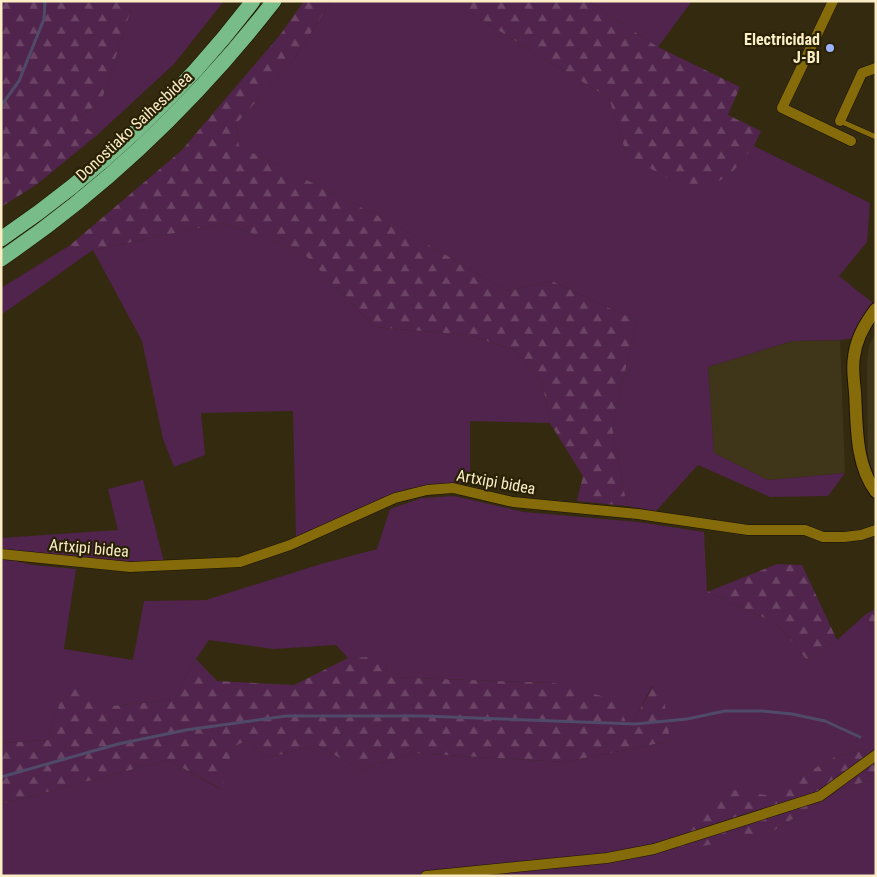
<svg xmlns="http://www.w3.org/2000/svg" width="877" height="877" viewBox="0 0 877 877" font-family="'Roboto Condensed',sans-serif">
  <defs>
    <pattern id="forest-firs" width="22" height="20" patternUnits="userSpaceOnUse" patternTransform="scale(1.25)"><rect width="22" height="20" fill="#51244d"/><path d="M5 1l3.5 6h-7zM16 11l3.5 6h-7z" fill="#6b4465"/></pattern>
  </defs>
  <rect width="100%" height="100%" fill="#332a10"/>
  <g fill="#3f3518">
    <path d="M876 331V479L868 457 867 364 869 346Z"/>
    <path d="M840 340 845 473 768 480 714 453 708 367 792 341Z"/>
  </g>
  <g fill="#51244d">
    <path d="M131 1H224L174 64 96 136 77 119 101 102 131 10Z"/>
    <path d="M331 1H450L609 98 627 156 730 175 754 146 870 203 867 242 839 276 873 303 854 338 840 340 792 341 708 367 714 453 768 480 845 473 828 496 770 497 698 465 656 511 627 506 612 426 637 321 552 281 507 291 390 222 239 146 236 124 295 58Z"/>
    <path d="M592 1H692L658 47 591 3Z"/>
    <path d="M223 223 301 251 375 327 469 335 514 350 542 381 550 423 470 421V482L406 489 296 537 293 411 201 413 205 455 174 467 163 439 142 341 93 250 1 315V288L69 246 93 250Z"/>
    <path d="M143 480 164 562C110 564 54 559 1 549V538L118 530 108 489Z"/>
    <path d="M454 496 524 512 638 522 704 532 707 592 776 623 807 660 837 640 866 614 876 636V748L837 756 766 796 722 788 773 831 843 788 876 779V876H1V804L168 760 220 789 233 747 248 740 267 758 317 745 361 770 411 753 564 762 670 741 652 686 629 730 554 683 387 677 386 657 348 658 336 645 273 649 209 640 196 659 174 700 111 706 66 683 48 740 1 743V558L33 565 76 569 64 649 133 660 144 601 206 600 321 564 377 549 390 509 422 498Z"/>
  </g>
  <g fill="url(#forest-firs)">
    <path d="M1 1H131V10L101 102 77 119 96 136 36 185 1 207Z"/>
    <path d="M304 1H331L295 58 236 124 239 146 390 222 507 291 552 281 637 321 612 426 627 506 577 501 583 476 550 423 542 381 514 350 469 335 375 327 301 251 223 223 93 250 69 246 181 151 280 35Z"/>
    <path d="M450 1H592L591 3 658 47 740 87 728 115 761 131 754 146 730 175 696 193 627 156 609 98Z"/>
    <path d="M777 564 802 565 837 640 807 660 776 623 707 592Z"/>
    <path d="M876 609V636L866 614Z"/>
    <path d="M386 656 387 677 554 683 616 700 629 729 653 686 663 691 670 741 564 762 411 753 361 770 317 745 267 758 248 740 233 747 221 789 168 760 1 804V743L48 740 66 682 111 706 174 700 196 659 217 681 294 685 348 658Z"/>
    <path d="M876 748V779L843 788 773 831 675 852 671 837 722 788 766 795 837 756Z"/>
  </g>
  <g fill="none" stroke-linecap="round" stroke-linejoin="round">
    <g stroke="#504a69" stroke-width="3">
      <path d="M1 106 19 81 44 19 45 1"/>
      <path d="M1 777 118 744 186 730 286 716H423L635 724 687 719 725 711H761L792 714 825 721 860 737"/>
    </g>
    <g stroke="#1b1300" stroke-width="6">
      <path id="service" d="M840 121 876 137"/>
    </g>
    <g stroke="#1b1300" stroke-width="11">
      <g id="minor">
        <path d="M833 1 782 108 851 141"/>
        <path d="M840 121 862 73 876 68"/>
        <path d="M1 554 130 567 240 562 290 545 395 498 427 490 453 488 513 502 638 514 748 530H805L823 537H844L861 535 876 530"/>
        <path d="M426 876 607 858 654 849 820 796 876 755"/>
      </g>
    </g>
    <g stroke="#1b1300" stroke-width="14">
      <path id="tertiary" d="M876 309C865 323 856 339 854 357 852 368 854 381 855 392 857 425 855 464 876 492"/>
    </g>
    <g stroke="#1b1300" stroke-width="16">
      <g id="motorway">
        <path d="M1 239C97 174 183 93 253 1"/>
        <path d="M1 259C105 188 196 101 274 1"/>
      </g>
    </g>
    <use href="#service" stroke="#856b09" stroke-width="5"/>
    <use href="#minor" stroke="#856b09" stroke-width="10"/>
    <use href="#tertiary" stroke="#856b09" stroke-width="12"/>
    <use href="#motorway" stroke="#77bc89" stroke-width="15"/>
  </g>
  <circle fill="#9eb3fd" stroke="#292106" stroke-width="2" cx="830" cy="48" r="5"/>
  <g text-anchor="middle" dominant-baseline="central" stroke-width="4.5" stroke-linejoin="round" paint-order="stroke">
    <g font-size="16" font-weight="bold" fill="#fbeec6" stroke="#292106" text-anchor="end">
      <text x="820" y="39">Electricidad<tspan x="820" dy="18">J-BI</tspan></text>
    </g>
    <g font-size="16" fill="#fbeec6" stroke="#292106">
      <text transform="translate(134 126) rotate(-43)">Donostiako Saihesbidea</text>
      <text transform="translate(496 482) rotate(10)">Artxipi bidea</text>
      <text transform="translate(89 548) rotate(5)">Artxipi bidea</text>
    </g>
  </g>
  <rect width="877" height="877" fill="none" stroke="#fbeec6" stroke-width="5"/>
</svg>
